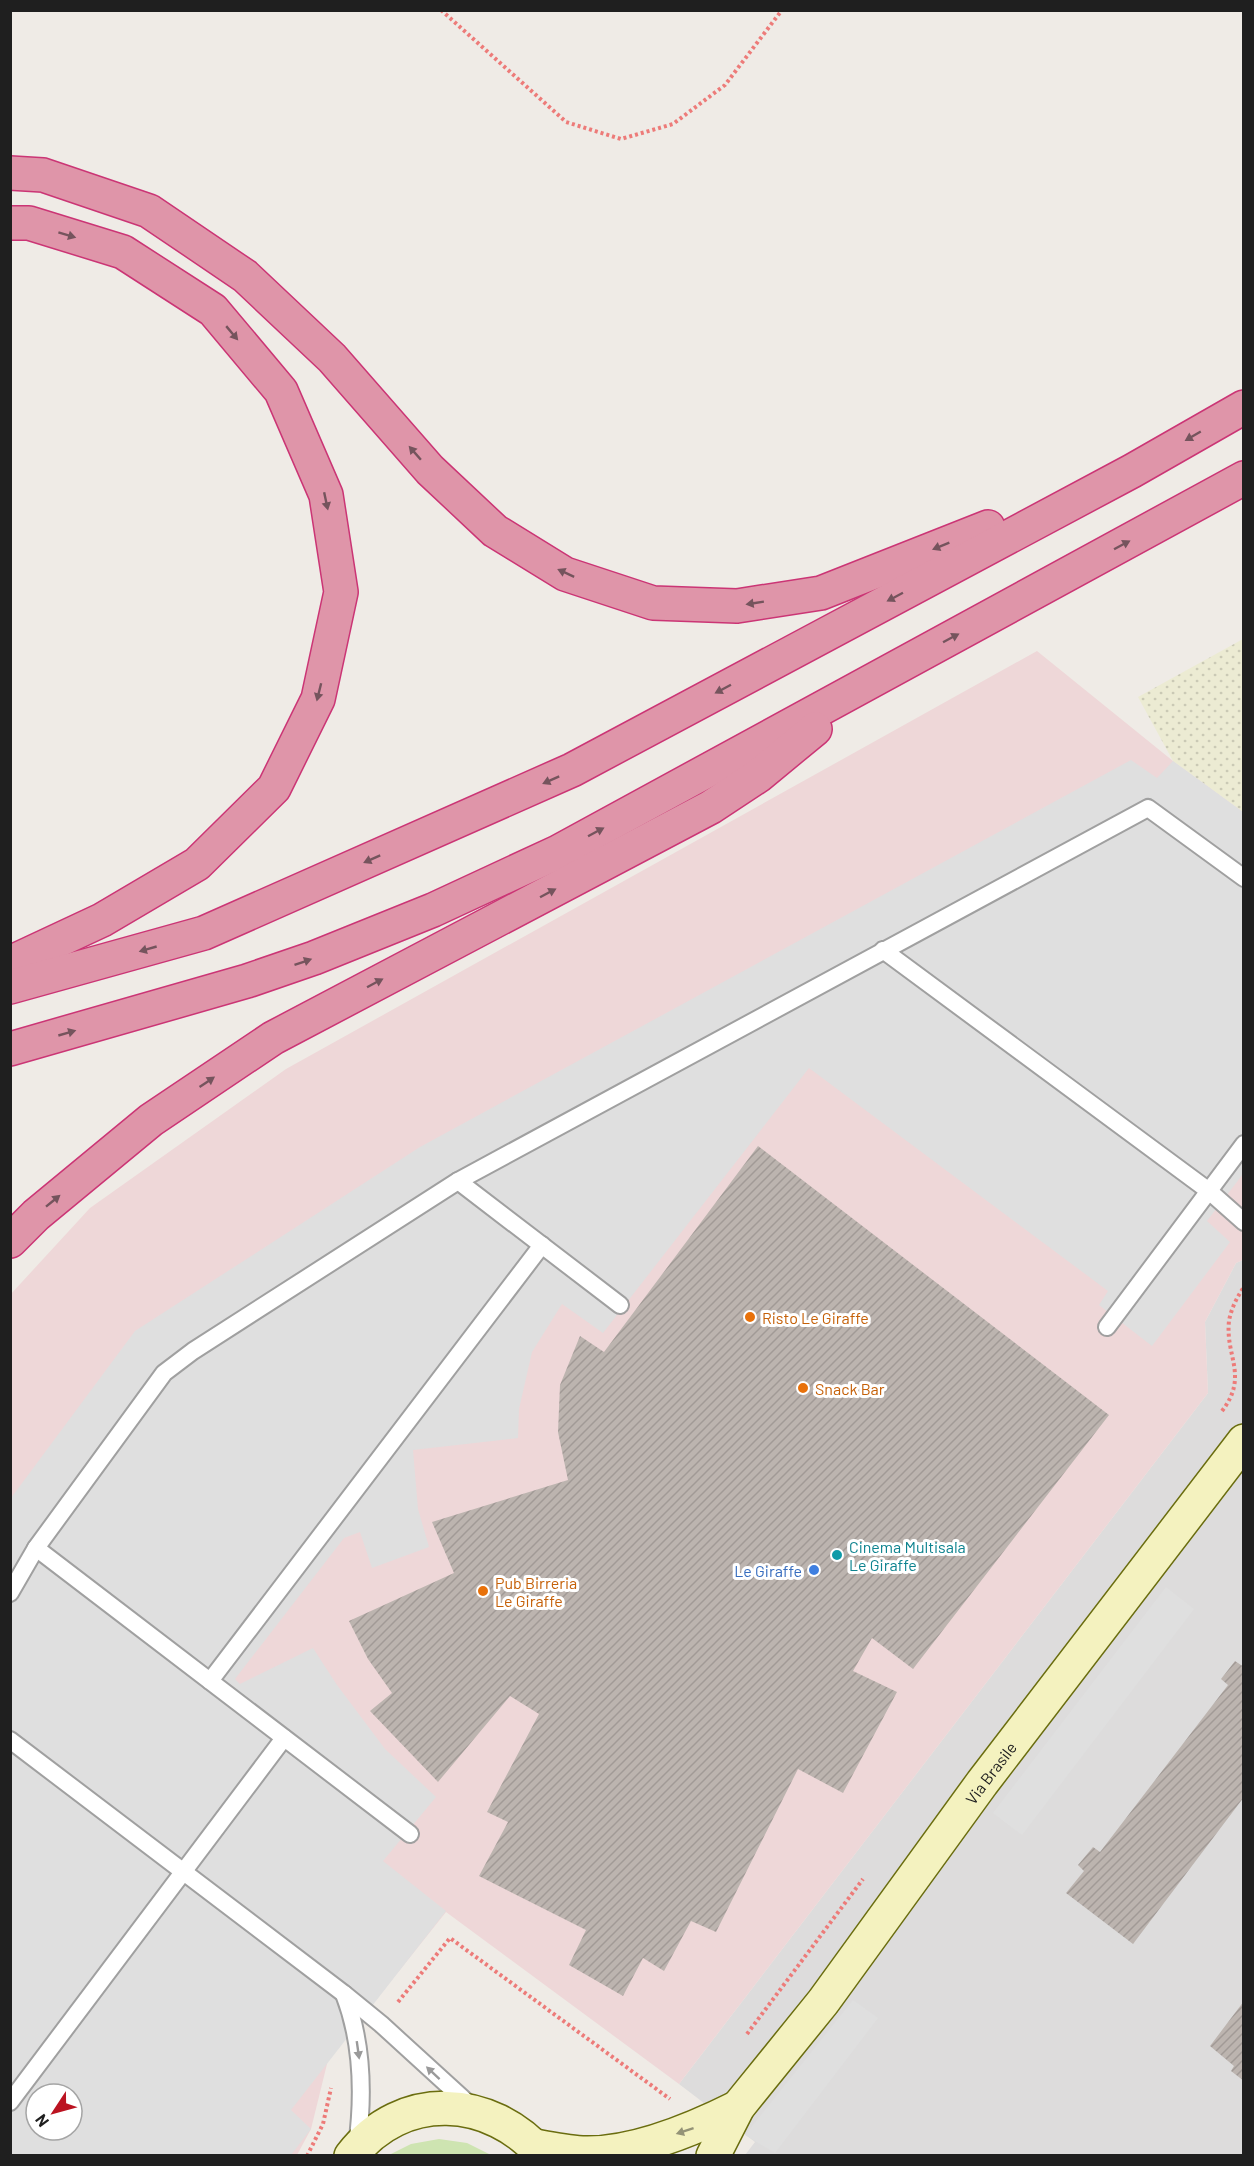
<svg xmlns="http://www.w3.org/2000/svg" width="1254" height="2166" viewBox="0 0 1254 2166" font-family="Barlow,sans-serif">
  <defs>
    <pattern id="farmland-dots" width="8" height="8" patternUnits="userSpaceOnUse" patternTransform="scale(1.5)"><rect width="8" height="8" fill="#ecebd3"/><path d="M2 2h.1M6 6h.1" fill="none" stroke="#cac9b5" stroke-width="1.8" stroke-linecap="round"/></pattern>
    <pattern id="building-hatch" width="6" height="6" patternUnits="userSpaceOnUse" patternTransform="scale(1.5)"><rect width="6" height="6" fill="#bcb4af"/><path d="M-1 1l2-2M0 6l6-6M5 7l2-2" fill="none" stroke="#a19a96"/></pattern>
  </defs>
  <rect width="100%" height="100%" fill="#efebe6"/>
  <path fill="#dddcdc" d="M1243 1260V2155H745L755 2142 679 2084 1208 1393 1205 1322 1236 1263Z"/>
  <path fill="#eed7d8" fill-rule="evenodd" d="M1037 651 1173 761 1243 812V1260L1236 1263 1205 1322 1208 1393 679 2084 446 1912 328 2060 311 2129 297 2155H11L10 1295 90 1208 286 1069ZM36 2094H72V2130H36Z"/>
  <path fill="url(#farmland-dots)" d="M1243 639V812L1173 761 1138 697Z"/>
  <path fill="#cee4b1" d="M439 2139 467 2143 491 2155H389L411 2144Z"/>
  <g fill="#dfdfdf" fill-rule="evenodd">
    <path d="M1131 760 1157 778 1173 761 1243 812V1174L1207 1221 1230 1242 1152 1346 1099 1305 1108 1291 809 1068 603 1333 562 1304 532 1352 519 1409 518 1438 413 1450 418 1509 429 1547 372 1568 360 1532 344 1538 235 1679 240 1684 313 1648 337 1685 385 1749 436 1797 383 1861 446 1911 291 2110 311 2129 291 2155 11 2156V1498L135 1331 420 1147ZM36 2094H72V2130H36Z"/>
    <path d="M1166 1587 1194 1609 1022 1835 993 1813Z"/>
    <path d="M853 2000 878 2018 775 2153 745 2135Z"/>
  </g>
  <g fill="url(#building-hatch)">
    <path d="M758 1146 1109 1415 913 1669 872 1638 853 1671 897 1692 843 1793 798 1769 716 1932 691 1921 664 1971 643 1958 623 1996 569 1965 586 1930 479 1876 508 1822 487 1812 539 1714 510 1696 438 1782 370 1711 392 1693 368 1659 349 1621 454 1573 432 1522 568 1480 558 1432 560 1385 580 1336 604 1352Z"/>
    <path d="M1235 1661 1244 1667V1797L1133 1944 1066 1893 1084 1871 1078 1865 1093 1847 1100 1852 1228 1685 1221 1679Z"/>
    <path d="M1244 2001V2081L1231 2071 1234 2066 1210 2046Z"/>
  </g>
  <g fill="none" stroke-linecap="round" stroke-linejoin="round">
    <g stroke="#a0a0a0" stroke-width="20">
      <g id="lane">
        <path d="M883 950 1209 1191 1244 1222"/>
        <path d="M458 1181 620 1305"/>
        <path d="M1107 1327 1244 1144"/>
        <path d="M36 1548 410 1834"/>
        <path d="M10 1593 36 1548 164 1373 193 1351 458 1181 1148 808 1244 878"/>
        <path d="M210 1681 542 1245"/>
        <path d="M10 1740 343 1993 381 2024 472 2107"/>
        <path d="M344 1994C363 2043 364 2094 357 2146"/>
        <path d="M10 2102 284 1738"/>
      </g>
    </g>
    <g stroke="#6a6d0f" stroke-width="36">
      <g id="secondary">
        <path d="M535 2146C551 2149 566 2152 582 2153 632 2155 694 2129 738 2107"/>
        <path d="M351 2156C402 2090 491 2095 543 2156"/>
        <path id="s1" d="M713 2156 738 2107 823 2002 982 1783 1244 1441"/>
      </g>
    </g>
    <g stroke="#cb3575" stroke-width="36">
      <g id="highway">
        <path d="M10 173 43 175 149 211 245 276 332 358 430 470 495 531 565 574 653 603 737 606 821 593 988 527"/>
        <path d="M10 223H29L123 252 213 310 281 391 326 495 341 592 318 699 274 788 197 864 102 920 10 963"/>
        <path d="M10 987 204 933 572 770 1132 471 1244 407"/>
        <path d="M10 1049 247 981 314 958 433 910 558 852 1244 478"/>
        <path d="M10 1241 36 1215 151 1120 273 1038 711 807 758 776 815 729"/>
      </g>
    </g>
    <g stroke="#ed7b79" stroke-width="4" stroke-dasharray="3 3" stroke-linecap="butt">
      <path d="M441 10 566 122 621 139 673 124 725 85 782 10"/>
      <path d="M1222 1411C1249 1376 1225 1356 1229 1321 1231 1309 1237 1297 1244 1287"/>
      <path d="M398 2002 450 1938 670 2099"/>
      <path d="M747 2034 863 1879"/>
      <path d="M307 2156 323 2124 331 2088"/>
    </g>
    <use href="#lane" stroke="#fff" stroke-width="16"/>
    <use href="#secondary" stroke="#f4f2bf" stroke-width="33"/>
    <use href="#highway" stroke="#df95a9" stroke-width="33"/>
  </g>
  <defs><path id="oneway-solid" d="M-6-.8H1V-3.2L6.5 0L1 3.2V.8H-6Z" transform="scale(1.5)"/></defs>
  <g fill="#75545d">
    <use href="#oneway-solid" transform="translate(67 235) rotate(17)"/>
    <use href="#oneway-solid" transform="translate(232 333) rotate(50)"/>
    <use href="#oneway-solid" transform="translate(1193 436) rotate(150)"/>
    <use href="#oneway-solid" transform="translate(415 453) rotate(-131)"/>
    <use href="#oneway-solid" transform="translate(326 501) rotate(78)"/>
    <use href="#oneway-solid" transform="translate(1122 545) rotate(-28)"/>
    <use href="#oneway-solid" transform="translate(941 546) rotate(158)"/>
    <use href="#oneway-solid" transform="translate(566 573) rotate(-155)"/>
    <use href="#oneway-solid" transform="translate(895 597) rotate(152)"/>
    <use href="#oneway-solid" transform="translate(755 603) rotate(171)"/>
    <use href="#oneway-solid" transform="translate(951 638) rotate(-28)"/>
    <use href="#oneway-solid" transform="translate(723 689) rotate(152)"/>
    <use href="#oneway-solid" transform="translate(319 692) rotate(104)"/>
    <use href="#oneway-solid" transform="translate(551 780) rotate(156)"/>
    <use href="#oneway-solid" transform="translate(596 832) rotate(-28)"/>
    <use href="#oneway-solid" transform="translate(372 859) rotate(156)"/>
    <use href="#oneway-solid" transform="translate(548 893) rotate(-28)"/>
    <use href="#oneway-solid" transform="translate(148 949) rotate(164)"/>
    <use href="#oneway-solid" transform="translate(303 962) rotate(-19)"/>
    <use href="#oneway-solid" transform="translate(375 983) rotate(-28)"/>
    <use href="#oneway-solid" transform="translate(67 1033) rotate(-16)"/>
    <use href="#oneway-solid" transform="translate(207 1082) rotate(-34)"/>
    <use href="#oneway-solid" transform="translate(53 1201) rotate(-39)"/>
  </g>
  <g fill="#9a9a9a">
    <use href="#oneway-solid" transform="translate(358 2050) rotate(82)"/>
    <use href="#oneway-solid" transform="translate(433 2073) rotate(-137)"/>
  </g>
  <use fill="#949377" href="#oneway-solid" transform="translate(685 2131) rotate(162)"/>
  <g fill="#e8710a" stroke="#fff" stroke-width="2">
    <circle cx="750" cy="1317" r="6"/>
    <circle cx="803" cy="1388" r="6"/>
    <circle cx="483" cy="1591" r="6"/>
  </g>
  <circle fill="#0f9aa8" stroke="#fff" stroke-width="2" cx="837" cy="1555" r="6"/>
  <circle fill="#3f7fe0" stroke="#fff" stroke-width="2" cx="814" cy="1570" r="6"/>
  <g text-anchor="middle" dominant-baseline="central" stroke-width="6" stroke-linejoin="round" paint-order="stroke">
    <g font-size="16" fill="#c56008" stroke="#fff" text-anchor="start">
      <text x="762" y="1317">Risto Le Giraffe</text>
      <text x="815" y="1388">Snack Bar</text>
      <text x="495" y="1582">Pub Birreria<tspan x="495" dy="18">Le Giraffe</tspan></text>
    </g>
    <g font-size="16" fill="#0d838f" stroke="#fff" text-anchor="start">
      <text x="849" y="1546">Cinema Multisala<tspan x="849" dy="18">Le Giraffe</tspan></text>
    </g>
    <g font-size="16" fill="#366cbe" stroke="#fff" text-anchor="end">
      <text x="802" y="1570">Le Giraffe</text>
    </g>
    <g font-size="16" fill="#1f1f1f" stroke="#fff">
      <text stroke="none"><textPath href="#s1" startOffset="474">Via Brasile</textPath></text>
    </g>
  </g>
  <rect width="1254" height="2166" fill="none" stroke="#1f1f1f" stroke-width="24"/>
  <g transform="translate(54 2112) rotate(234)"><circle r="28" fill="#ffffff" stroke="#a5a5a5" stroke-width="1.5"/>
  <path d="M0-4.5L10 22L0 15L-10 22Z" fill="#bb1321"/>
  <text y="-9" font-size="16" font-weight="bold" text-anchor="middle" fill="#1f1f1f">N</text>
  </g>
</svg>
